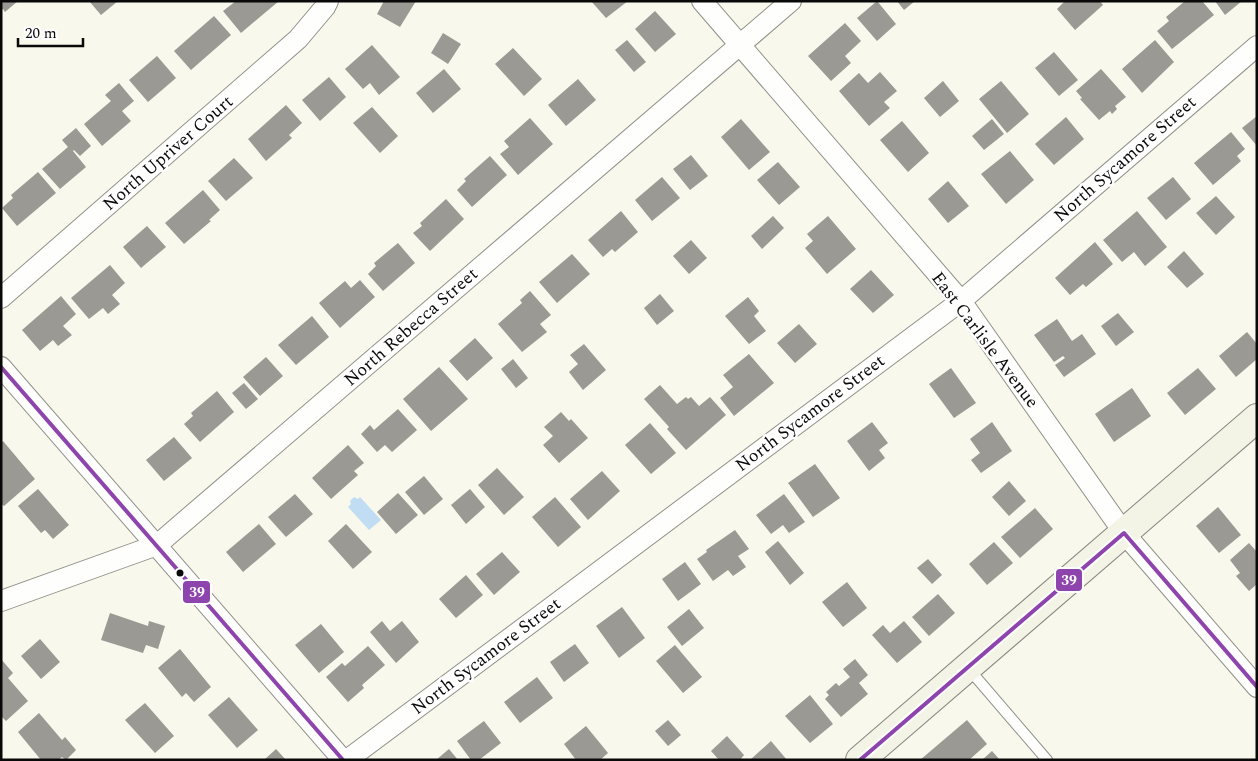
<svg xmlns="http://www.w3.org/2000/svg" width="1258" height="761" viewBox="0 0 1258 761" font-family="Spectral,serif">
  <rect width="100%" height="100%" fill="#f9f8ec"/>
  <path fill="#c1ddf4" d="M354 497 358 499 360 497 381 520 369 530 348 507 351 504 350 501Z"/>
  <g fill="#9b9993">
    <path d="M1 1H18L5 12 3 9 1 10Z"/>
    <path d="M89 1H118L101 15Z"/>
    <path d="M236 1H279L241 33 223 11Z"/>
    <path d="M384 1H416L400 27 377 14Z"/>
    <path d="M591 1H628L606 18Z"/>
    <path d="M877 1 896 24 877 41 857 18Z"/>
    <path d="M897 1H915L904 10Z"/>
    <path d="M1065 1H1100L1103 5 1075 30 1057 9Z"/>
    <path d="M1185 1H1202L1214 15 1172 49 1157 31 1169 21 1166 17Z"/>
    <path d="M1215 1H1242L1225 15Z"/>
    <path d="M655 11 676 34 655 52 635 29Z"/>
    <path d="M214 16 231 35 191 70 174 51Z"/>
    <path d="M845 23 861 41 845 56 851 63 831 81 808 56Z"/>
    <path d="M443 33 461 44 448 64 431 53Z"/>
    <path d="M627 40 646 62 634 72 615 50Z"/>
    <path d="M1155 40 1174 62 1142 93 1122 69Z"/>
    <path d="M372 45 400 77 379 95 370 83 363 89 345 69Z"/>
    <path d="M513 48 542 79 524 96 495 64Z"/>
    <path d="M1054 52 1078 80 1059 96 1035 68Z"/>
    <path d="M157 56 176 78 148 102 129 80Z"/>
    <path d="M444 69 461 89 433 113 416 93Z"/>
    <path d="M1101 69 1126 97 1115 106 1117 109 1112 114 1110 111 1099 120 1080 99 1082 98 1076 91Z"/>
    <path d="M880 72 897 91 884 102 890 108 869 126 839 91 859 73 868 83Z"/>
    <path d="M329 77 346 97 320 121 302 100Z"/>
    <path d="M578 79 596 100 566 126 548 105Z"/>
    <path d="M943 81 959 101 940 117 924 98Z"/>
    <path d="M1001 81 1029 114 1007 133 979 99Z"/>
    <path d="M119 83 134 101 122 111 131 121 102 146 84 124 111 101 105 95Z"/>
    <path d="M286 105 302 123 289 135 292 138 266 161 248 139Z"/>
    <path d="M372 107 398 136 380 153 353 123Z"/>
    <path d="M1257 116V146L1242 128Z"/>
    <path d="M1066 117 1084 139 1054 165 1035 144Z"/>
    <path d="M530 118 553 144 518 175 500 154 509 147 504 141Z"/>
    <path d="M741 119 770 152 749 170 721 137Z"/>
    <path d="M992 119 1004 134 984 150 972 136Z"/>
    <path d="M902 121 929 153 908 172 880 140Z"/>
    <path d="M76 128 91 146 80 156 74 150 73 151 86 167 60 189 42 169 68 147 62 140Z"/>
    <path d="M1231 132 1245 149 1237 156 1241 161 1213 185 1194 163Z"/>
    <path d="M1010 151 1034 180 1006 204 981 174Z"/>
    <path d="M691 155 708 176 690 190 673 169Z"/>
    <path d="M490 156 507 175 472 207 457 190 466 181 464 179Z"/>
    <path d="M234 158 253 178 226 201 208 181Z"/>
    <path d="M778 162 800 187 779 205 757 180Z"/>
    <path d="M38 172 56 193 17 226 2 208 13 198 11 195Z"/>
    <path d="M662 177 680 198 652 221 635 200Z"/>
    <path d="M1173 177 1191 199 1166 220 1147 198Z"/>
    <path d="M948 181 969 206 948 223 928 199Z"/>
    <path d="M203 190 220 210 209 220 211 221 184 244 165 223Z"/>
    <path d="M1216 196 1235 217 1216 235 1196 213Z"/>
    <path d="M446 199 464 219 430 251 413 233 422 226 420 223Z"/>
    <path d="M621 211 638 232 615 252 612 249 603 257 588 240Z"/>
    <path d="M1137 211 1167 247 1145 266 1134 252 1122 262 1103 240Z"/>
    <path d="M773 216 784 228 762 249 751 236Z"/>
    <path d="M828 216 856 249 827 274 805 248 813 241 807 234Z"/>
    <path d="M147 226 166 247 141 268 123 247Z"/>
    <path d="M691 240 707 258 689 274 673 256Z"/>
    <path d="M1095 242 1113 264 1086 287 1083 284 1070 295 1055 278Z"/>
    <path d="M398 243 415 263 383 291 368 274 376 266 374 263Z"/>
    <path d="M1184 251 1204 274 1187 288 1167 267Z"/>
    <path d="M572 254 590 274 557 303 539 282Z"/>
    <path d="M110 265 125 283 112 295 120 304 108 314 103 308 89 319 71 298Z"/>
    <path d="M871 270 894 295 873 313 850 289Z"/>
    <path d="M360 280 375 297 340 328 319 303 345 281 351 288Z"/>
    <path d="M530 291 551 315 540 324 547 332 522 352 498 324 522 303 520 300Z"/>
    <path d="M660 294 674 311 657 325 644 308Z"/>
    <path d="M61 296 76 314 63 326 72 335 58 346 53 340 40 351 22 330Z"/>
    <path d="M748 297 759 311 754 316 766 331 749 344 725 316Z"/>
    <path d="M1118 313 1134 332 1116 346 1101 326Z"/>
    <path d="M312 316 329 337 296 365 278 345Z"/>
    <path d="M1057 319 1072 341 1082 334 1096 354 1064 377 1055 365 1065 358 1063 356 1054 362 1034 335Z"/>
    <path d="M799 324 817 344 795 363 777 343Z"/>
    <path d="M1247 332 1257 344V359L1236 377 1219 356Z"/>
    <path d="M475 338 493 358 467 381 449 361Z"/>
    <path d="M584 344 606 370 583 390 569 372 578 364 570 355Z"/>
    <path d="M749 354 774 383 734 416 720 398 733 387 723 375Z"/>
    <path d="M266 357 283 376 260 396 243 377Z"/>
    <path d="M513 359 528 378 516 388 501 369Z"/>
    <path d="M439 367 468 399 431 431 403 399Z"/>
    <path d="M951 368 976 403 954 418 929 384Z"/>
    <path d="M1198 368 1216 389 1185 415 1167 393Z"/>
    <path d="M244 383 258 399 246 409 232 393Z"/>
    <path d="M660 385 677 404 686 397 688 399 691 397 699 406 710 397 726 415 686 450 667 429 669 427 644 399Z"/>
    <path d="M1132 388 1151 416 1114 442 1095 414Z"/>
    <path d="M217 391 234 412 200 442 184 424 193 416 191 413Z"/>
    <path d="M398 409 417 430 392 452 385 445 377 452 361 434 370 425 374 430Z"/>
    <path d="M561 412 569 421 571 419 588 438 559 463 543 445 553 436 544 427Z"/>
    <path d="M872 422 888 443 879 450 885 458 869 471 847 441Z"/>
    <path d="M992 422 1012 451 981 473 971 460 980 453 970 439Z"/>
    <path d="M650 423 676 453 651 474 625 445Z"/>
    <path d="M174 437 192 458 164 481 146 460Z"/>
    <path d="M3 441 35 479 4 506 1 504V443Z"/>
    <path d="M348 445 364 463 354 471 358 475 331 499 312 478Z"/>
    <path d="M815 464 840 498 813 517 788 483Z"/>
    <path d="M497 468 524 497 504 515 478 485Z"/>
    <path d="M602 471 620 491 588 520 570 499Z"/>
    <path d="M424 476 443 499 424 515 405 492Z"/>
    <path d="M1009 481 1026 501 1009 516 992 497Z"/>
    <path d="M38 489 69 525 53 539 45 530 41 533 18 506Z"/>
    <path d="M470 489 485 507 466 524 451 505Z"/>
    <path d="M398 493 418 515 396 534 377 512Z"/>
    <path d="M295 494 313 514 286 537 268 517Z"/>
    <path d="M784 494 805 522 789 533 783 525 771 534 756 515Z"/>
    <path d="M555 497 581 527 558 547 532 517Z"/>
    <path d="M1218 507 1241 535 1219 553 1196 526Z"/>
    <path d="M1035 508 1053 529 1020 558 1001 537Z"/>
    <path d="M259 524 276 544 243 572 226 552Z"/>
    <path d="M346 524 372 552 353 569 328 541Z"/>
    <path d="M735 530 749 549 738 556 746 567 733 576 728 570 713 581 697 559 707 552 706 550Z"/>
    <path d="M778 541 804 573 790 585 765 552Z"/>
    <path d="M994 542 1013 563 987 585 969 564Z"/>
    <path d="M1249 543 1257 552V584L1249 591 1236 576 1240 573 1230 560Z"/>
    <path d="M502 552 520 572 494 595 476 574Z"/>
    <path d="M928 559 942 575 932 584 917 568Z"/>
    <path d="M685 562 701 584 678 601 662 579Z"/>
    <path d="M466 575 483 595 456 618 439 599Z"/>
    <path d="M847 582 867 608 843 627 822 602Z"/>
    <path d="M938 594 955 613 929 636 912 617Z"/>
    <path d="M622 607 645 638 619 658 596 626Z"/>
    <path d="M689 609 704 628 682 646 667 627Z"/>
    <path d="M110 613 148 626 149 621 165 626 158 649 146 645 143 653 101 640Z"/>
    <path d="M382 621 390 631 402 621 419 642 396 663 370 632Z"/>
    <path d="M904 621 922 642 897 663 872 635 883 625 890 633Z"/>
    <path d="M321 624 344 652 319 673 295 645Z"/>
    <path d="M40 639 60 662 41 679 21 656Z"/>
    <path d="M575 644 589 663 564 682 550 662Z"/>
    <path d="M675 645 702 677 683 693 656 661Z"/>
    <path d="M368 646 385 665 362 685 364 688 348 702 326 677 342 663 345 666Z"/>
    <path d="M180 649 211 687 194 702 186 693 182 697 158 668Z"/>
    <path d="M1 659 13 673 8 678 28 701 6 721 1 716Z"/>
    <path d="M855 659 868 675 859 683 868 694 841 717 825 699 829 695 826 692 836 683 839 686 850 677 843 669Z"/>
    <path d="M537 677 553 698 520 723 504 702Z"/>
    <path d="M810 695 833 724 810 743 785 716Z"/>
    <path d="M229 697 258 730 237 748 208 715Z"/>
    <path d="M145 703 174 736 155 753 125 720Z"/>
    <path d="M39 713 62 740 65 737 76 750 66 760 62 757 58 760H41L18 732Z"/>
    <path d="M668 720 681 735 668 746 655 731Z"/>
    <path d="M967 720 987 744 969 760H920Z"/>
    <path d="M484 721 501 743 479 760H471L457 741Z"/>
    <path d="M586 726 608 753 600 760H576L564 744Z"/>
    <path d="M727 736 744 755 740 760H719L711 751Z"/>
    <path d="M771 741 787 760H750Z"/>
    <path d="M276 749 286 760H264Z"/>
    <path d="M449 749 458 760H436Z"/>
    <path d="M992 751 1000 760H982Z"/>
  </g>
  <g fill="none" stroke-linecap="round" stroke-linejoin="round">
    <g stroke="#91918b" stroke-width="12">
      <path id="lane" d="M968 668 1047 760"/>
    </g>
    <g stroke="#91918b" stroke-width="22">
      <g id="street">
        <path d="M702 1 961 301 1124 533 1257 687"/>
        <path d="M1 298 298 39 325 7 328 1"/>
        <path d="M1 367 343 760"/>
        <path d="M1 601 157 545 791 1"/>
        <path d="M347 760 961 301 1257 46"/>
      </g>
    </g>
    <g stroke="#888782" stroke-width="30">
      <path id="secondary" d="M860 760 1257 418"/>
    </g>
    <use href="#lane" stroke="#fefefc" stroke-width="10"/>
    <use href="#street" stroke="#fefefc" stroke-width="20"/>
    <use href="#secondary" stroke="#f4f4e6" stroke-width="28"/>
    <g stroke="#fff" stroke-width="8">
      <g id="bus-1">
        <path d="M1 367 343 760"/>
        <path d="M860 760 1124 533 1257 687"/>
      </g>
    </g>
    <use href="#bus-1" stroke="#8e44ad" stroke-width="4"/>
  </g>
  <circle fill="#090909" stroke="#fff" stroke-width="2" cx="180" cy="573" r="4.5"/>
  <g text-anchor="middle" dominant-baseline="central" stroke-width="5" stroke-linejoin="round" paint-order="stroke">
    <g font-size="18" fill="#090909" stroke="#fff">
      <text transform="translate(168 153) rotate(-41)">North Upriver Court</text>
      <text transform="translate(1125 159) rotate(-41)">North Sycamore Street</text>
      <text transform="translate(411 327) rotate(-41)">North Rebecca Street</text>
      <text transform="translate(985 340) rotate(53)">East Carlisle Avenue</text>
      <text transform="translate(810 413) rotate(-37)">North Sycamore Street</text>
      <text transform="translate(486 656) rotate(-37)">North Sycamore Street</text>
    </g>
  </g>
  <g stroke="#fff" stroke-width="2">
    <rect x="1055" y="568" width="28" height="24" rx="5" fill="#8e44ad"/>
    <rect x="182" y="580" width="29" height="24" rx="5" fill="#8e44ad"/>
  </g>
  <g font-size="14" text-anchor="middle" font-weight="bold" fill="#fff">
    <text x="1069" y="585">39</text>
    <text x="197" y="597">39</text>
  </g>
  <rect width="1258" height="761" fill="none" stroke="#090909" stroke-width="5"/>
  <path d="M18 38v8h65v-8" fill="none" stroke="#090909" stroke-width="2.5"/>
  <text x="25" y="38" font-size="15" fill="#090909" stroke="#ffffff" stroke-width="4" paint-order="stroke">20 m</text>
</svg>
